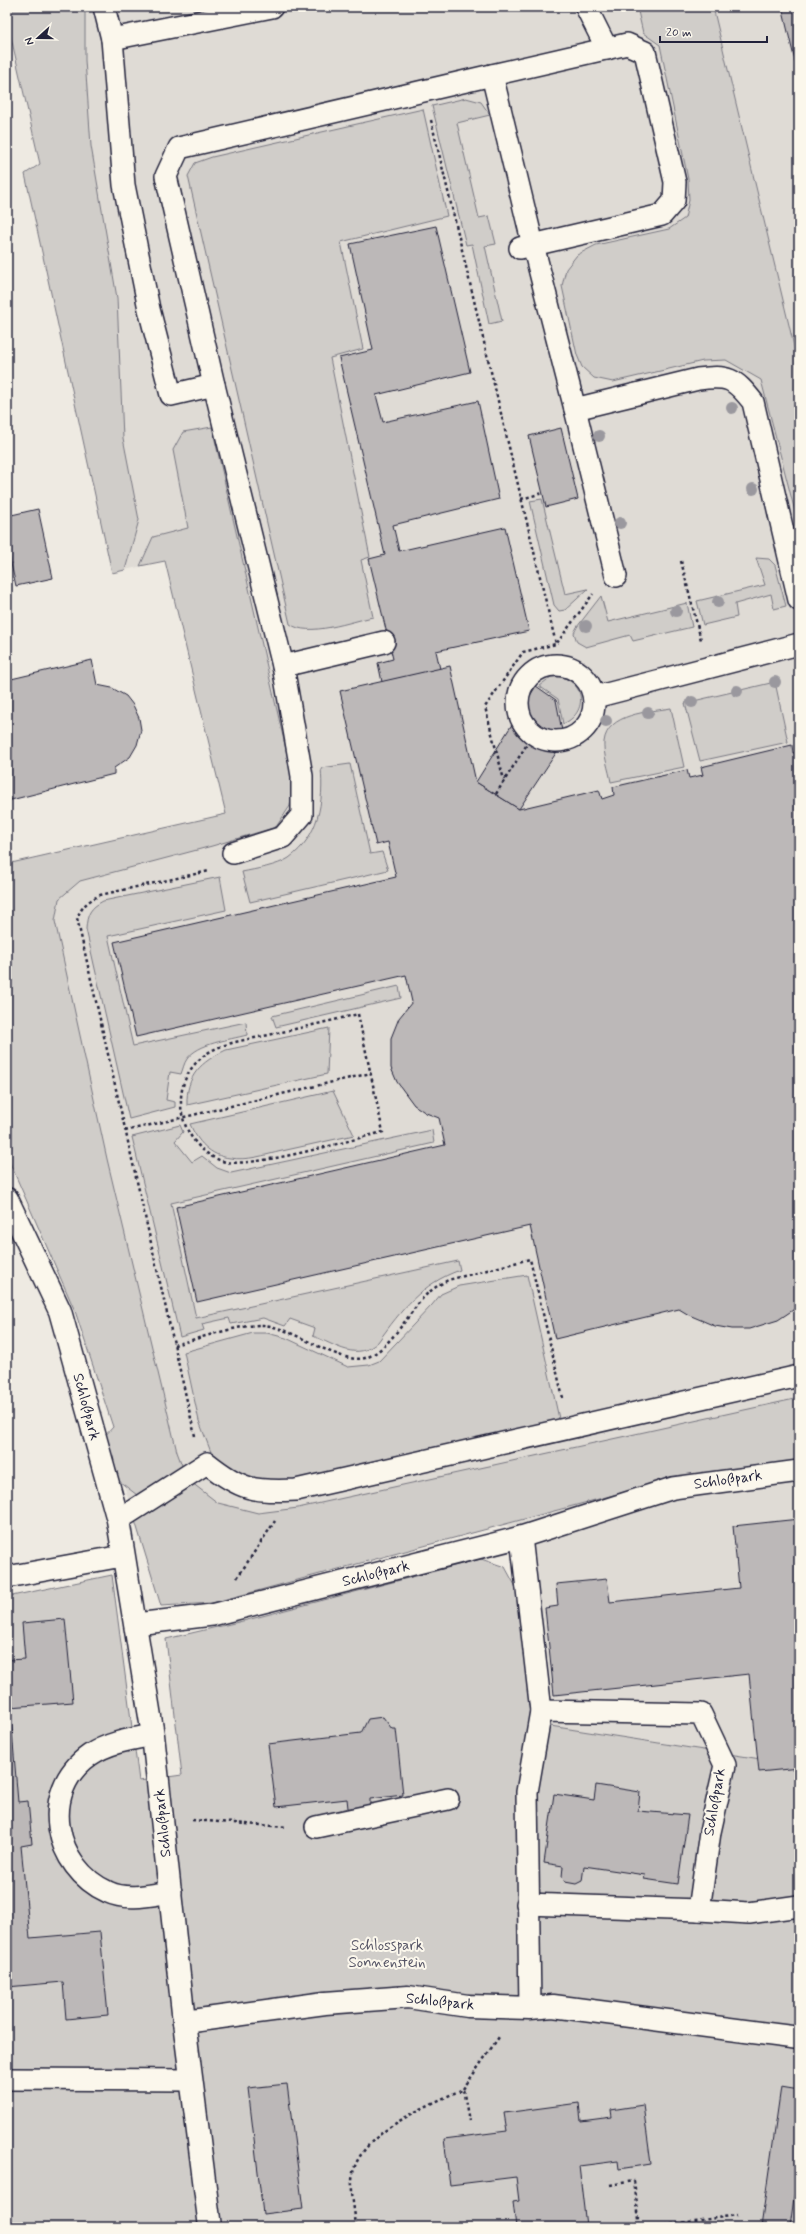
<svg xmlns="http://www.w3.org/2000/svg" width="806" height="2234" viewBox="0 0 806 2234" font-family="Mynerve,sans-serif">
  <rect width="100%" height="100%" fill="#eeeae2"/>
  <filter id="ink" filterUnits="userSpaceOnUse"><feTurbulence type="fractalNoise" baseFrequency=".025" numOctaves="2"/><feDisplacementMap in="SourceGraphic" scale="8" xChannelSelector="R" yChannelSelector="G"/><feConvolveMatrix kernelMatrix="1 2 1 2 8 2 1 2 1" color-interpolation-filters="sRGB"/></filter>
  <g filter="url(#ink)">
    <g fill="#dfdbd5">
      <path d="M7 7H799V1438L153 1580 123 1482 115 1478 104 1437 113 1427 75 1311 7 1156V864L226 814 165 561 112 573 25 174 40 164 7 20Z"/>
      <path d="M799 1462V1765L531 1723 517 1589 507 1524 673 1479Z"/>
    </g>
    <g fill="#d0cdc9" stroke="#797882">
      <path d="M7 7H85V60L91 146 117 298 123 438 139 520 125 570 112 573 25 174 40 164 7 20Z"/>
      <path d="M637 7H713L799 367V527L761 380 726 360 703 361 613 382 594 378 582 367 577 355 562 286 566 269 577 255 596 245 669 229 685 218 689 200 688 179 660 45 643 33Z"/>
      <path d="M466 98 481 102 490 115 457 123 479 218 489 216 496 244 485 246 502 321 489 324 472 244 466 245 432 106Z"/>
      <path d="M423 109 447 216 341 242 363 349 330 358 370 557 361 560 373 617C352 621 308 638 290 624L188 176 195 163 212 157Z"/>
      <path d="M212 427 293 780 290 806 276 827 212 846 80 881 59 899 55 921 107 1159 177 1452 183 1468 137 1495 115 1478 104 1437 113 1427 75 1311 7 1156V864L226 814 165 561 140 566 153 537 188 528 173 450 183 432Z"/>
      <path d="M542 499 565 594 588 589 565 610 559 611 554 605 530 501Z"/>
      <path d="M756 558 769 559 775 565 786 606 774 609 771 594 735 604 737 617 703 625 697 601 765 585Z"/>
      <path d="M601 596 608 622 687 603 692 627 633 641 630 635 586 647 577 642 574 633 577 627Z"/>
      <path d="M551 677C583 674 592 711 563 724L558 699 539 686Z"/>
      <path d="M775 682 788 742 700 761 685 703Z"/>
      <path d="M671 708 684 767 611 782C609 770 603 754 604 742 607 713 649 712 671 708Z"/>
      <path d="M350 764 370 854 382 852 388 870 250 902 242 872C256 869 277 866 289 858 319 836 324 802 321 768Z"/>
      <path d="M220 877 226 910 108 936 133 1046 246 1022 247 1035C229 1040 198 1043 187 1059 184 1063 183 1069 181 1074L170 1072 166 1100 175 1102V1107L129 1119 86 929C87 914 90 908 103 901Z"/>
      <path d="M399 986 401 998 276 1027 272 1016Z"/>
      <path d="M329 1028 327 1074 187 1105C186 1075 201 1062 226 1050Z"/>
      <path d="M333 1091 354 1135C330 1140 306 1146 282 1151 265 1155 247 1161 230 1158 210 1156 197 1141 190 1124Z"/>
      <path d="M180 1125 183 1132 175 1141 192 1162 202 1156 217 1168 231 1173 432 1130 434 1143 171 1203 196 1318 458 1261 460 1270C421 1284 402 1309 378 1342 357 1362 336 1345 313 1336L315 1328 290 1319 285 1326 263 1318 231 1324 229 1318 202 1324 204 1330 180 1337 132 1137Z"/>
      <path d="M527 1275 560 1423 265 1488 214 1460 199 1421 184 1352 253 1333H267L286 1338 348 1367 369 1365 379 1361 432 1305 441 1294 459 1286Z"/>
      <path d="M799 1398V1462L673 1479 212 1603 161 1606 133 1514 187 1479 218 1503 258 1513 298 1508Z"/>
      <path d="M481 1559 505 1567 517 1589 531 1723 799 1765V2227H7V1597L112 1575 139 1781 182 1775 166 1639 247 1620Z"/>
    </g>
    <g fill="#bcb8b8" stroke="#22223b">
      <path d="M782 7H799V78Z"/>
      <path d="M436 226 470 372 376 395 383 422 478 401 499 499 393 525 399 551 505 527 529 631 436 651 440 669 382 682 378 663 393 659 369 559 385 555 339 358 373 350 350 244Z"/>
      <path d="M561 428 578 499 546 507 529 436Z"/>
      <path d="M38 509 53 578 16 586 7 546V516Z"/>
      <path d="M92 660 97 685 112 688 126 696 133 705 139 718 141 730 137 745 130 757 114 768V774L7 801V680Z"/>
      <path d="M450 666 476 782 519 809 599 790 602 799 614 795 613 787 687 770 689 778 703 775 701 767 792 745 793 753 799 752V1306L778 1320 749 1329H732L715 1326 689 1315 679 1309 555 1339 530 1226 197 1302 176 1207 445 1145 439 1118 426 1113 414 1105 397 1082 391 1068V1038L399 1018 412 1002 406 975 136 1037 114 942 396 877 388 842 376 845 340 691Z"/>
      <path d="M536 686 556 700 564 741 519 809 476 782Z"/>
      <path d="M799 1519V1768L759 1772 749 1674 554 1695 545 1608 558 1606 556 1584 607 1579 610 1602 739 1588 733 1526Z"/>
      <path d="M65 1619 73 1702 10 1707 18 1802 28 1801 32 1844 21 1846 30 1938 100 1932 108 2015 66 2019 63 1982 7 1987V1660L25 1659 22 1623Z"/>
      <path d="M383 1717 392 1729H396L403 1795 370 1799V1805L353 1813 348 1808 347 1799 276 1807 268 1744 361 1733 368 1719Z"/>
      <path d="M596 1785 640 1792 638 1811 688 1815 678 1884 644 1879 645 1875 584 1866 582 1881 576 1884 565 1882 562 1877 563 1866 544 1863 554 1794 594 1800Z"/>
      <path d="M287 2084 303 2209 263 2214 248 2088Z"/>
      <path d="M781 2087 799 2090V2161L790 2227H761Z"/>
      <path d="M579 2103 581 2121 612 2117 611 2110 643 2105 651 2164 619 2169 618 2161 579 2166 586 2226 595 2227H516L513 2202 519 2201 516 2177 450 2185 444 2139 507 2131 504 2113Z"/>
    </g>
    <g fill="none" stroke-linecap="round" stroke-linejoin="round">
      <g stroke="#22223b" stroke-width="24">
        <g id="service">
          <path d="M104 7 112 39 124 185 149 309 171 395 214 385"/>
          <path d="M586 7 607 49"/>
          <path d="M112 39 272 7"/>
          <path d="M492 75 627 44 645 52 675 182 674 201 662 215 520 248"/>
          <path d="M575 409 616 576"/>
          <circle cx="556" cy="703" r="38"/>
          <path d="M283 666 384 642"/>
          <path d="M595 697 799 644"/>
          <path d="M233 853 283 837 302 815V776L283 666 214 385 166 176 179 148 492 75 533 245 575 409 698 379C728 375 734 378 753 402L799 600"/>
          <path d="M118 1520 207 1463C241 1490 253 1492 296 1490L799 1376"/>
          <path d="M521 1537 541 1711 527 1792 530 2008"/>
          <path d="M7 1577 122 1556"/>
          <path d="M136 1624 212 1615 521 1537 673 1488 799 1471"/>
          <path d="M153 1735C132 1739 109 1742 90 1755 38 1791 54 1868 108 1892 127 1901 151 1895 171 1892"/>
          <path d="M316 1827 448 1799"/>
          <path d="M527 1904 699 1910 710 1832 725 1765 701 1714 541 1711"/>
          <path d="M699 1910 749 1913 799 1906"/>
          <path d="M7 2079 191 2080"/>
        </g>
      </g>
      <g stroke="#22223b" stroke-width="25">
        <g id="minor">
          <path d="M7 1199 60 1311 118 1520 153 1735 184 2022 210 2227"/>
          <path d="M184 2022 325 2003 408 1997 468 2006 530 2008 553 2006 799 2038"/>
        </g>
      </g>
      <g stroke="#22223b" stroke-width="2.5" stroke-dasharray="3 3" stroke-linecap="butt">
        <path d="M431 120 556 644 523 652 485 707 504 780"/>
        <path d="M521 499 543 493"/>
        <path d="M681 561 701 640"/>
        <path d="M557 643 593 594"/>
        <path d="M496 794 534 733"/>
        <path d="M358 1014 383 1132C350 1140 249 1170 222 1161 198 1153 181 1128 181 1103 180 1081 192 1062 211 1051 227 1042 246 1040 264 1036 295 1029 327 1022 358 1014Z"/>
        <path d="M125 1131 371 1073"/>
        <path d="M174 1345C197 1339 241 1324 263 1325 294 1327 338 1365 365 1358 387 1352 408 1315 423 1298 430 1290 439 1285 448 1280L530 1259 563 1398"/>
        <path d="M195 1436 77 918C82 906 88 901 100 895L209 871"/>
        <path d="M237 1578 275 1521"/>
        <path d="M192 1820 287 1827"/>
        <path d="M463 2089 499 2037"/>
        <path d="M610 2185 634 2181 640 2227"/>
        <path d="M356 2227C355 2212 351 2196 352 2181 353 2135 427 2106 463 2089L469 2121"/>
        <path d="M467 2227H478"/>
        <path d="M653 2227 737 2215"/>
      </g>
      <use href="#service" stroke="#fbf7ec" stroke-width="21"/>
      <use href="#minor" stroke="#fbf7ec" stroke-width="22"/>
    </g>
    <g fill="#9a989e">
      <circle cx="732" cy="408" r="6"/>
      <circle cx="599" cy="436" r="6"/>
      <circle cx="753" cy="489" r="6"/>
      <circle cx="620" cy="523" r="6"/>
      <circle cx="718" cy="602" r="6"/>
      <circle cx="676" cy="611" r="6"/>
      <circle cx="586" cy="626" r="6"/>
      <circle cx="775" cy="682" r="6"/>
      <circle cx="737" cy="691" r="6"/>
      <circle cx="692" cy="702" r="6"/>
      <circle cx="648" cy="713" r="6"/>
      <circle cx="606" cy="721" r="6"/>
    </g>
  </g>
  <g text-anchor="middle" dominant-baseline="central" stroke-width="4" stroke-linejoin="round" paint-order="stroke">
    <g font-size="15" fill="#22223b" stroke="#fbf7ec">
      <text transform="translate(86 1407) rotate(75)">Schloßpark</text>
      <text transform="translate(728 1480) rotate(-8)">Schloßpark</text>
      <text transform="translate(376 1574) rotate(-14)">Schloßpark</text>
      <text transform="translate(715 1802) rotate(-80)">Schloßpark</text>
      <text transform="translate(163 1823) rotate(-96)">Schloßpark</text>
      <text transform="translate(440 2002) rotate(6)">Schloßpark</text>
    </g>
    <g font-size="15" fill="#565566" stroke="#fbf7ec">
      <text x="387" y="1946">Schlosspark<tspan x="387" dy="17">Sonnenstein</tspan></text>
    </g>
  </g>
  <rect width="806" height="2234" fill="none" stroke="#fbf7ec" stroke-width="24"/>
  <rect x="12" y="12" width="782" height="2210" fill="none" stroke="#22223b" stroke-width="1.5" filter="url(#ink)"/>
  <g transform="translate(38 38) rotate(249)" stroke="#fbf7ec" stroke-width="3" paint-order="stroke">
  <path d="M0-3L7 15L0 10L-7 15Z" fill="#22223b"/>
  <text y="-6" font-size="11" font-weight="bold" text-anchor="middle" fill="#22223b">N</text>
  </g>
  <path d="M660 36v6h107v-6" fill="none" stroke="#22223b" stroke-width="2"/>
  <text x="666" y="36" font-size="12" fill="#22223b" stroke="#fbf7ec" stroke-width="3" paint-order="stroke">20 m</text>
</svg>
